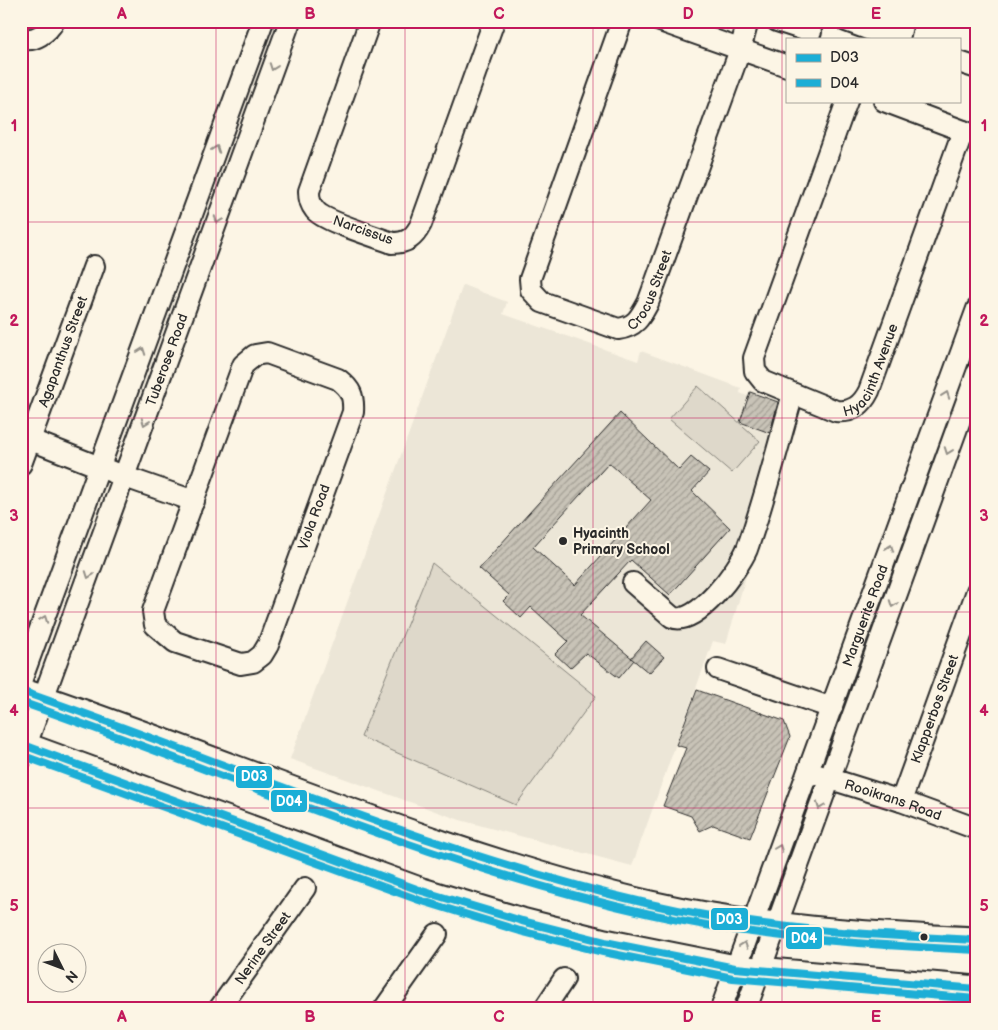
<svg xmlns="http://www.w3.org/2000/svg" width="998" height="1030" viewBox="0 0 998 1030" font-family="'Balsamiq Sans',sans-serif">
  <defs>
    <pattern id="building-hatch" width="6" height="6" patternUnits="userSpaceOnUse" patternTransform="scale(1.25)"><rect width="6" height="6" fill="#c8c3b7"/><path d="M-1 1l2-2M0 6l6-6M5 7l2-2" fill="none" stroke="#a39f95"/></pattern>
  </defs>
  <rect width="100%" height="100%" fill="#fcf5e5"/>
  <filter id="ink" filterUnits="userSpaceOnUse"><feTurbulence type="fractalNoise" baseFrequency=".02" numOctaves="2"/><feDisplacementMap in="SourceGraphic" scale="10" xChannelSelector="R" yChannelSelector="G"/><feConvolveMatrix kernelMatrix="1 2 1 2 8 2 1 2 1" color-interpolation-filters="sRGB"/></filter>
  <g filter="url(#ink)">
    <path fill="#ece6d7" d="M463 285 507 302 503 314 638 361 641 351 741 388 740 393 747 396 750 390 784 403 786 441 726 644 713 641 632 866 460 820 290 759Z"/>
    <g fill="#ded8ca" stroke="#84827a">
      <path d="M698 386 760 441 732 473 669 419Z"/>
      <path d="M432 563 596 696 516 805 361 737Z"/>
    </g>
    <g fill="url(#building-hatch)" stroke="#2b2b2b" fill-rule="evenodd">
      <path d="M750 392 778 402 770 433 740 422Z"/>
      <path d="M620 413 679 470 691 457 709 472 692 491 730 528 670 595 631 560 580 615 634 660 619 678 586 653 570 668 555 654 568 641 531 607 521 618 503 601 509 595 479 568ZM609 463 651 500 575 585 533 547Z"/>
      <path d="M646 641 664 657 649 673 631 658Z"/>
      <path d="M697 690 784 721 790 737 750 838 713 825 700 831 691 816 663 806 686 748 676 745Z"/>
    </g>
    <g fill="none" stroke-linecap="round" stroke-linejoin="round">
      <g stroke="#2b2b2b" stroke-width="24">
        <g id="minor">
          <path d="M370 21 309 191C309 199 310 204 315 210 323 221 377 237 392 243 407 243 414 238 421 224L494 21"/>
          <path id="s1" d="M622 21 530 279 531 290 542 302 618 329C635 327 640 318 648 303L740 50 748 21"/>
          <path d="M660 21 787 66"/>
          <path d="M777 21 811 32"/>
          <path d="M846 21 894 39"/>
          <path d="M21 38C34 43 48 32 54 21"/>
          <path d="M899 39 903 21"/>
          <path d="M959 62 977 68"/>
          <path id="s2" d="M847 101 754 358 755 371 763 381 836 411C852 413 862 405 869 391L963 131"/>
          <path d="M884 101 977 136"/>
          <path d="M267 353 338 379C351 389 354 396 353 412L268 645 262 655 253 662 241 664 175 642 155 625 153 611 243 365 255 355Z"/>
          <path d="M31 440 125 477 194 501"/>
          <path id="s3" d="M21 464 94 266"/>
          <path d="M633 583 672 617C696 628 739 568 747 549 765 499 778 445 793 394"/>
          <path d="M718 669 832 708"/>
          <path d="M21 681 263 21"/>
          <path id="s4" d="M21 759 290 21"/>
          <path id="s5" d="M818 775 901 801 977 829"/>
          <path id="s6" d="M901 801 977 591"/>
          <path id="s7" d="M219 1009 305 888"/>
          <path d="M384 1009 437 934"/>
          <path d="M544 1009 564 979"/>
          <path id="s8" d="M721 1009 977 309"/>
          <path d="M746 1009 977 373"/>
        </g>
      </g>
      <g stroke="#2b2b2b" stroke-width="29">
        <g id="major">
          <path d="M21 691C231 761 434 854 650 904 754 928 870 935 977 940"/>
          <path d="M21 744 422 891 522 921 605 942 735 968 977 989"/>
        </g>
      </g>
      <use href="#minor" stroke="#fcf5e5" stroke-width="20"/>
      <use href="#major" stroke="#fcf5e5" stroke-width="25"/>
      <g stroke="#fcf5e5" stroke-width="11">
        <g id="bus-1">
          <path d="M21 691C230 763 434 854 650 904 757 929 867 935 977 940"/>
          <path d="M21 744 422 891 522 921 605 942 735 968 977 989"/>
        </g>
      </g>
      <g stroke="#fcf5e5" stroke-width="11">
        <g id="bus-2">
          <path d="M21 702C229 774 434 866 650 914 757 938 867 945 977 950"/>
          <path d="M21 755 419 900 520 931 603 952 733 978 976 999"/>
        </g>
      </g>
      <use href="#bus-1" stroke="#1baed6" stroke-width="8"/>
      <use href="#bus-2" stroke="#1baed6" stroke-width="8"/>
    </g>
    <defs><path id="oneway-chevron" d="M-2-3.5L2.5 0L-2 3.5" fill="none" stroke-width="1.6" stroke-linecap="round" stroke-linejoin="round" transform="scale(1.25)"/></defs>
    <g stroke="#949088">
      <use href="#oneway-chevron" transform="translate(273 67) rotate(110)"/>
      <use href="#oneway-chevron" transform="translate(216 149) rotate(-70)"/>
      <use href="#oneway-chevron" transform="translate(218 220) rotate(110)"/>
      <use href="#oneway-chevron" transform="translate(142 351) rotate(-70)"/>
      <use href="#oneway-chevron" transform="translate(946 395) rotate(-70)"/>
      <use href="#oneway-chevron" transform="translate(145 422) rotate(110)"/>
      <use href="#oneway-chevron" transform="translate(948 451) rotate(110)"/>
      <use href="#oneway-chevron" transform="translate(890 548) rotate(-70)"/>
      <use href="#oneway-chevron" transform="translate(89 575) rotate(110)"/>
      <use href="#oneway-chevron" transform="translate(893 604) rotate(110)"/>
      <use href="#oneway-chevron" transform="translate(44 619) rotate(-70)"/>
      <use href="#oneway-chevron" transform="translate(820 806) rotate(111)"/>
      <use href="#oneway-chevron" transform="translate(779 848) rotate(-69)"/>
      <use href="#oneway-chevron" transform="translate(744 945) rotate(-71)"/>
    </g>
  </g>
  <path fill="none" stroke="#c2185b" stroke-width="1" stroke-opacity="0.55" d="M216 21V1009M405 21V1009M593 21V1009M782 21V1009M21 222H977M21 418H977M21 612H977M21 808H977"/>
  <g fill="#2b2b2b" stroke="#fcf5e5" stroke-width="2">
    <circle cx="563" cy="541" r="5"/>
    <circle cx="924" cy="937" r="4.5"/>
  </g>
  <g text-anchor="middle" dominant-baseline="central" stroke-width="4" stroke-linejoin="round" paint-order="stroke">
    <g font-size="14" fill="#2b2b2b" stroke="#fcf5e5">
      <text transform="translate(363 230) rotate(19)">Narcissus</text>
      <text stroke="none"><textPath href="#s1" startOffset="436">Crocus Street</textPath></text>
      <text stroke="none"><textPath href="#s3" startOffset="120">Agapanthus Street</textPath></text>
      <text stroke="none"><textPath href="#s4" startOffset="425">Tuberose Road</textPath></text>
      <text stroke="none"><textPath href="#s2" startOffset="438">Hyacinth Avenue</textPath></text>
      <text transform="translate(314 517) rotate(-70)">Viola Road</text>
      <text stroke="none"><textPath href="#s8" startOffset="419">Marguerite Road</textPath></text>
      <text stroke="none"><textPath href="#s6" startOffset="98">Klapperbos Street</textPath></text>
      <text stroke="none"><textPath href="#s5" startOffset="79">Rooikrans Road</textPath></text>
      <text stroke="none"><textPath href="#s7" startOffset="75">Nerine Street</textPath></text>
    </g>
    <g font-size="14" font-weight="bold" fill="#2b2b2b" stroke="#fcf5e5" text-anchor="start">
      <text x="573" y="533">Hyacinth<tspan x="573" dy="16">Primary School</tspan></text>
    </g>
  </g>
  <g stroke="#fcf5e5" stroke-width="2">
    <rect x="235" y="765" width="38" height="24" rx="5" fill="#1baed6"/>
    <rect x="270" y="789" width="38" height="24" rx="5" fill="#1baed6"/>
    <rect x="710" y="907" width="39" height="24" rx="5" fill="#1baed6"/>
    <rect x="785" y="926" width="38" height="24" rx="5" fill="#1baed6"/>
  </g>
  <g font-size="14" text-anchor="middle" font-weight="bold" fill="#fff">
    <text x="254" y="781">D03</text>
    <text x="289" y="806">D04</text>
    <text x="729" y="924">D03</text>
    <text x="804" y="943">D04</text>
  </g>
  <rect width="998" height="1030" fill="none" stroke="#fcf5e5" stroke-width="55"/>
  <rect x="786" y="38" width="175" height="65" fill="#fcf5e5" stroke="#a8a49b"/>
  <rect x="796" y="54" width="25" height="8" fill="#1baed6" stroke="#a8a49b"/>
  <text x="830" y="62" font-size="15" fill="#2b2b2b">D03</text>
  <rect x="796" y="79" width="25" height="8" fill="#1baed6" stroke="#a8a49b"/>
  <text x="830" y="88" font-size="15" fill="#2b2b2b">D04</text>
  <g transform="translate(62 968) rotate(132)"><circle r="24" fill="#fcf5e5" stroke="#a8a49b"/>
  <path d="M0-4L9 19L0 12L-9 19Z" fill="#2b2b2b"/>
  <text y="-8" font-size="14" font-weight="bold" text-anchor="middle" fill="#2b2b2b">N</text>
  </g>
  <rect x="28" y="28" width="942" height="974" fill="none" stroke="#c2185b" stroke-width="2"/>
  <g font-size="16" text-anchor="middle" font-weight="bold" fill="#c2185b">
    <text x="122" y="19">A</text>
    <text x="310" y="19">B</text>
    <text x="499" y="19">C</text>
    <text x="688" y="19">D</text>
    <text x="876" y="19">E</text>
    <text x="14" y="131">1</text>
    <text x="984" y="131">1</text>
    <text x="14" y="326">2</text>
    <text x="984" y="326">2</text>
    <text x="14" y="521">3</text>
    <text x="984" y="521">3</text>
    <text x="14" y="716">4</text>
    <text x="984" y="716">4</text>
    <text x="14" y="911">5</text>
    <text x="984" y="911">5</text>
    <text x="122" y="1022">A</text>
    <text x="310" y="1022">B</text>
    <text x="499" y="1022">C</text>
    <text x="688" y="1022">D</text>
    <text x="876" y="1022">E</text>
  </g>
</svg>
